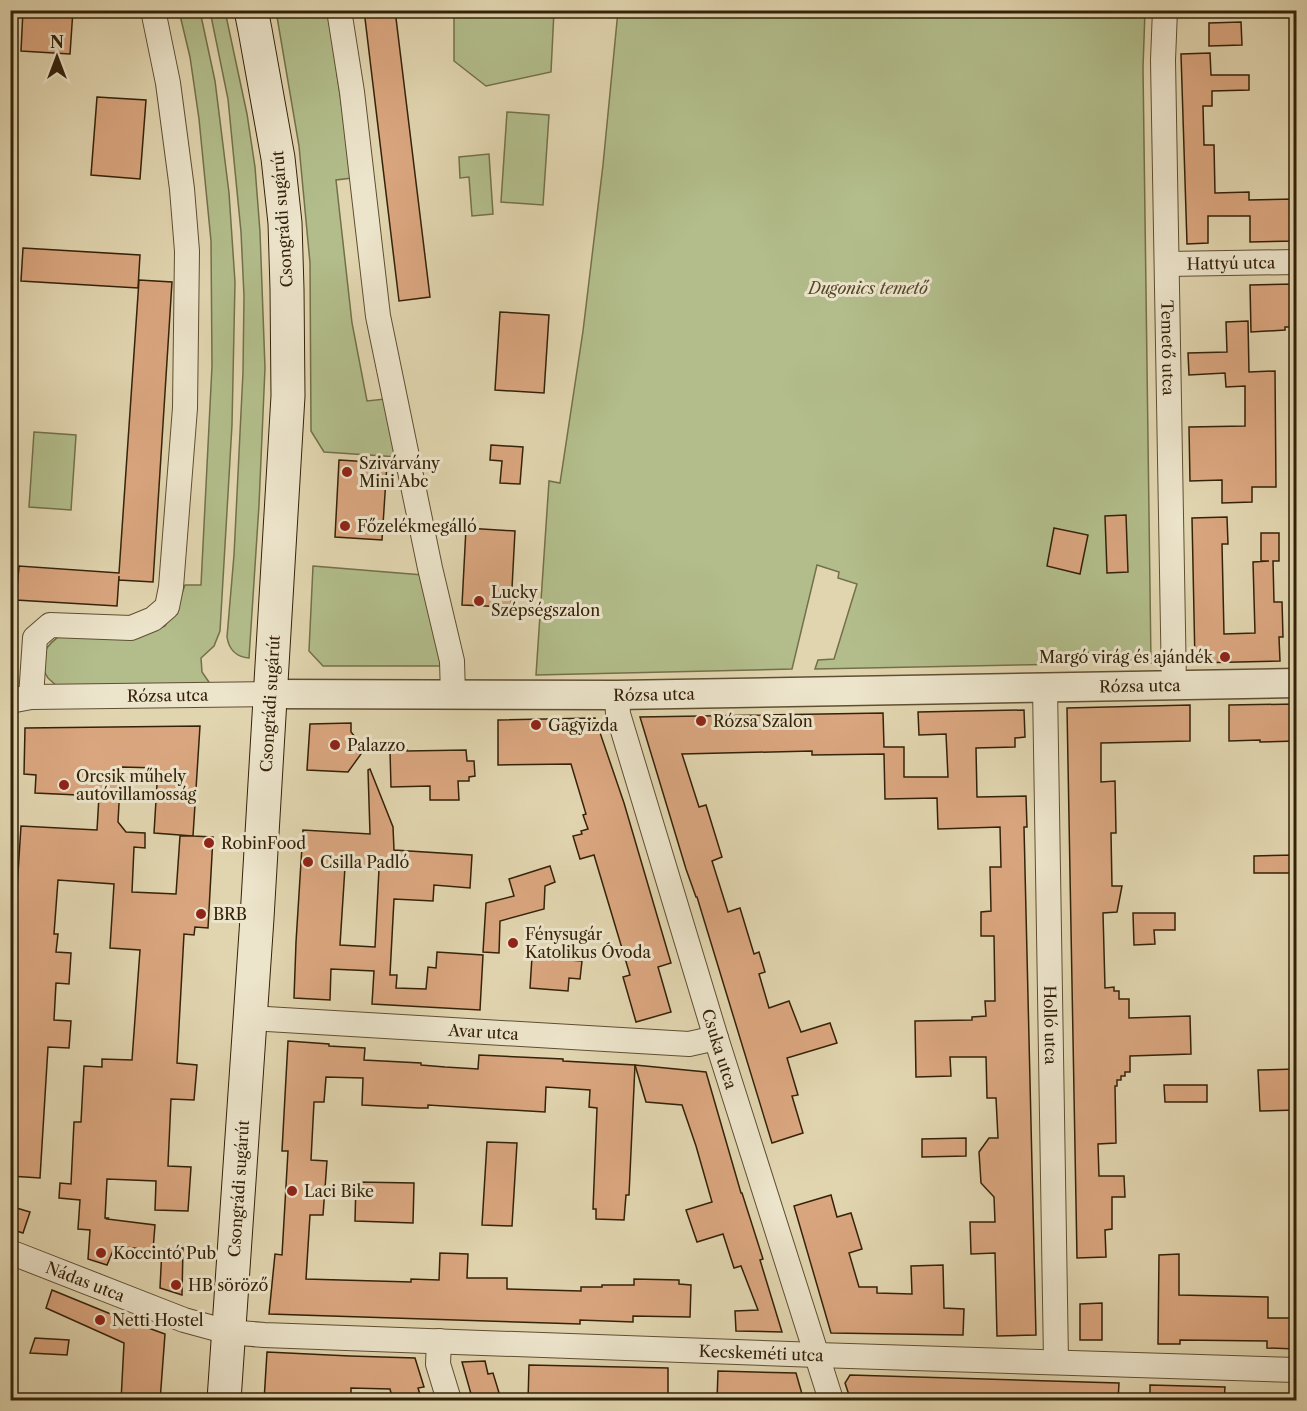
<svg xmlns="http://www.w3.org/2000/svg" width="1307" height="1411" viewBox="0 0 1307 1411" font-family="'Libre Caslon Text',serif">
  <rect width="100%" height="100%" fill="#e1d5af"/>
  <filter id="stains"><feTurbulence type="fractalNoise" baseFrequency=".00333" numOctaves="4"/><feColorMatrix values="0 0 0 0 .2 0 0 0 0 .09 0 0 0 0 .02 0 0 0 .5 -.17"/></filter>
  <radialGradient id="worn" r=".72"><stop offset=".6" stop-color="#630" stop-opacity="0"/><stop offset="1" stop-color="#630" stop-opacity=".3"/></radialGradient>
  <g fill="#b2bd8b" stroke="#73704a" stroke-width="1.5">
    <path d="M179 11H200L215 81 229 193 235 282 232 425 220 631 214 646 201 658 202 672 211 685 59 688C56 685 51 681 48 678 35 659 46 644 63 634L144 635 165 626 178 604 185 585H201L212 366 211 241 199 119 190 57Z"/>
    <path d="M210 11H225L247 114 255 167 260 232 265 368 259 505 249 658C237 657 229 650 227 637L234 555 243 372 244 296 241 232 228 99Z"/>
    <path d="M276 11H328L352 178 336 180 352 323 367 401 385 399 398 457 324 452 311 431 310 263 299 146Z"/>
    <path d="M454 11H554L551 72 486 86 454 61Z"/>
    <path d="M618 11H1145L1143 68 1151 663 1078 651 1074 664 815 669 818 660 834 659 857 584 838 578 839 572 817 565 792 669 536 675 549 481 560 483 583 331 603 165Z"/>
    <path d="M507 112 549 115 543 205 501 202Z"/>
    <path d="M489 154 493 214 472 216 469 177 460 178 459 157Z"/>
    <path d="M34 432 76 435 71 510 29 507Z"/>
    <path d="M313 566 423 575 441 666H323L309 651Z"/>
  </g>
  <g fill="#daa67f" stroke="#342209" stroke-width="1.5" fill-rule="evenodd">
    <path d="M23 10H73L70 54 21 51Z"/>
    <path d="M364 10H395L430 297 399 301Z"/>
    <path d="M1241 22 1242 45 1209 46V23Z"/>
    <path d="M1210 53 1211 75H1249V90L1212 91V106H1203L1204 145H1214L1215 193 1249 192V200L1296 199V241L1250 242V216H1208V243L1187 244 1181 54Z"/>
    <path d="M97 97 146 100 140 179 91 175Z"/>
    <path d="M23 248 140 255 138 288 21 281Z"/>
    <path d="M139 280 172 282 153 582 119 580V576L117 606 16 600 19 566 119 573Z"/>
    <path d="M1296 284V327H1285V330L1251 332 1250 285Z"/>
    <path d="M500 312 549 315 544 393 495 390Z"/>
    <path d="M1248 321 1249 372 1275 371 1276 487H1252V502L1222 503V480L1190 481 1189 427 1245 426V386L1226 387 1225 373 1189 375 1188 353 1227 352 1226 322Z"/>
    <path d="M491 445 523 447 520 484 500 483 502 461 490 460Z"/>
    <path d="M339 460 387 463 382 540 335 537Z"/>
    <path d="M1126 515 1128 572 1107 573 1105 516Z"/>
    <path d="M1227 517 1228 544H1222L1224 634 1255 633 1253 562 1269 561H1261V533H1279V561H1273L1274 602H1282L1283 637H1279L1280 661 1195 663 1192 518Z"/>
    <path d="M466 528 515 531 511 607 462 605Z"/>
    <path d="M1054 528 1088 535 1080 574 1047 566Z"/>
    <path d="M1296 704V741L1260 742V740L1229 741V705Z"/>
    <path d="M1190 705V741L1101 743V782L1115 781 1116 833H1111L1112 886H1122L1117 912 1103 913 1105 988 1114 987V991H1119V999H1129V1018L1190 1016 1191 1054 1130 1056V1072H1125V1076H1121V1080H1117V1086H1115L1116 1143 1098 1144 1099 1176H1124L1125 1197H1112V1229L1105 1230 1106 1257 1077 1258 1067 708Z"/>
    <path d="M1024 710 1025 737 1015 738V747L976 748 977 797 1026 796 1027 827H1024L1036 1335 997 1336 995 1253 971 1254 970 1222H995L994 1197 981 1183 979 1152 989 1138H998L996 1098H987L986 1057H950L951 1076 916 1077 915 1021 972 1020V1017L986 1016 985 1001H995L994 936H981V912L991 911 990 867H1001L1000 827 938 829 937 798 885 799 884 754 812 755V751L682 754 699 807 706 805 722 857 712 861 728 912 740 908 754 954 759 952 765 972 759 974 769 1008 789 1001 801 1032 830 1023 837 1043 787 1058 798 1095 792 1096 803 1133 772 1143 697 897H696L686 869 640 717 883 713 884 747H904V777H948L946 734 919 735 918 712Z"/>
    <path d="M595 718 624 803 671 963 658 967 671 1012 636 1022 623 977 630 975 594 855 580 859 573 836 582 834 581 831 588 829 583 815 586 814 571 764 498 765V720Z"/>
    <path d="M351 723V732L360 743 362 748 361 754 348 772 307 770 310 724Z"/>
    <path d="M200 726 193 836 213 837 208 928 195 927 194 935 184 934 177 1063 197 1065 194 1100 171 1099 168 1166 191 1167 188 1211 155 1210 156 1181 107 1179 105 1218H108L107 1219 155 1225 153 1250 115 1246 107 1265 88 1259 90 1230 78 1229 80 1200 59 1198 60 1183 71 1184 74 1122H81L84 1066 102 1067V1059L132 1060 140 950 110 948 114 884 58 880 54 934H58L56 952 71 953 69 984 56 983 54 1020 71 1021 69 1048 48 1047 40 1178 10 1176V999L21 826 97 830 99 796 35 793 36 775 24 774 25 728ZM121 767 158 768 154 833 193 836H180L176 894 132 892 134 847 145 848V833L126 832 118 822Z"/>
    <path d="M407 750V751L466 750 467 761H474L475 776 469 777V781H458L459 800H430V786L391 787 390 751Z"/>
    <path d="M370 769 393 827 394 850 472 855 470 888 434 885 433 901 394 899 390 975H397L396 988 426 989 428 967 436 968 437 952 483 955 480 1010 372 1004 374 971 331 969 330 1000 294 998 296 942 303 830 370 834 368 770ZM345 867 379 869 375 947 340 945Z"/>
    <path d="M1296 855V873H1254V856Z"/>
    <path d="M550 866 555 882 545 886 544 909 500 921 499 953 483 952 486 903 514 896 509 879Z"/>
    <path d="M1133 913H1175V930H1154L1155 944 1134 945Z"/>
    <path d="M532 957 582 961 580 979 569 978 568 991 530 988Z"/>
    <path d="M288 1041 329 1044V1046L365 1048 364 1060 421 1063V1065L445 1067 478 1069 479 1055 563 1059V1061L635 1065 629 1195H626L624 1220 596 1219V1209H593L597 1108 589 1107 590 1090 546 1087 545 1112 428 1105V1108H419L362 1105 363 1078 326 1077 324 1102H314L311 1160 327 1161 323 1215H310L306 1279 411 1282V1279L439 1280 440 1253 468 1254 467 1278H507V1289L581 1291V1287H602V1285H634V1279L679 1280V1284L691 1285 690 1317 633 1316V1322L580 1320V1324L269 1314 275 1254 282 1255 288 1151H282Z"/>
    <path d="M635 1065 706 1072 741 1193H742L763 1259 760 1260 782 1332 736 1331 735 1311 758 1310 741 1266 734 1268 723 1234 697 1242 686 1210 712 1202 696 1146 682 1105 646 1102Z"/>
    <path d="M1296 1069V1110L1260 1111 1258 1070Z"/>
    <path d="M1164 1085H1207V1102H1165Z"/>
    <path d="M966 1138V1156L922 1157V1139Z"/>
    <path d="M487 1142 517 1143 512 1226 482 1225Z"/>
    <path d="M356 1182 414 1183 413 1223 355 1221Z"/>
    <path d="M831 1195 837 1217 851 1213 862 1249 849 1253 859 1287H877V1293L912 1294 911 1266 943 1265 944 1308 964 1309 963 1335 831 1333 794 1206Z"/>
    <path d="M10 1206 30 1212 23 1233 10 1229Z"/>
    <path d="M162 1248H183L182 1295 160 1288Z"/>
    <path d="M1179 1254V1295L1268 1297V1318H1296V1349L1267 1348V1341L1180 1340V1344H1158L1159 1255Z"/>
    <path d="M52 1290 118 1317 165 1334 160 1401H121L124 1343 46 1308Z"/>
    <path d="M1102 1303V1340H1080V1304Z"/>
    <path d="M35 1338 69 1340 67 1355 30 1353Z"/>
    <path d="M267 1352 350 1356 415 1358 424 1387 418 1388 422 1401H393L390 1389 351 1388V1394H342V1397L283 1396V1401H264Z"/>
    <path d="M485 1361 488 1374 493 1373 500 1396 488 1401H473L462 1362Z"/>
    <path d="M529 1365 668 1368V1398H585L582 1401H528Z"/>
    <path d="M718 1371 796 1373 804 1401H717Z"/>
    <path d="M850 1375 1119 1383 1118 1401H851L845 1383Z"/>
    <path d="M1150 1385 1225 1387 1224 1401H1150Z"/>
  </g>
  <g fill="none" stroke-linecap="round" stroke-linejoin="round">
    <g stroke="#5f4f32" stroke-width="26">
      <g id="minor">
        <path d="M339 10 352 92 378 316 430 568 452 661 453 695"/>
        <path id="s1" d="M1165 10 1163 60 1174 686"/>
        <path id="s2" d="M1167 264 1296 262"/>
        <path id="s3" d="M1045 687 1056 1361"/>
        <path id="s4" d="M617 695 618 714 716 1038 831 1400"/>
        <path d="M31 697 35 638 50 625 131 628 153 619 167 607 171 587 185 408 187 251 182 189 168 83 153 10"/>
        <path id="s5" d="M10 701 31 697 270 694"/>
        <path id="s6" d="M250 1018 689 1044 716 1038"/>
        <path id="s7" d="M10 1252 184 1320 228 1332 264 1335 817 1355 1296 1370"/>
        <path d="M439 1341 438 1364 449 1400"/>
      </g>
    </g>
    <g stroke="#5f4f32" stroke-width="31">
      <g id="tertiary">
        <path id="s8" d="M270 694 617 695 1296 683"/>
      </g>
    </g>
    <g stroke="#342209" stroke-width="35">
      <g id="secondary">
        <path id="s9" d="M224 1400 257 918 288 396 287 289 285 223 278 158 255 30 251 10"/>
      </g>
    </g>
    <use href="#minor" stroke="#ece4cb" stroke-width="24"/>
    <use href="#tertiary" stroke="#ece4cb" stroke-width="28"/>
    <use href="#secondary" stroke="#ece4cb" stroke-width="33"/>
  </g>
  <g fill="#8f2418" stroke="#ece4cb" stroke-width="2">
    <circle cx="347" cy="472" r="6"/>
    <circle cx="345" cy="526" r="6"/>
    <circle cx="479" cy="601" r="6"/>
    <circle cx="1225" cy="657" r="6"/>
    <circle cx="701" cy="721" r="6"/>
    <circle cx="536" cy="725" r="6"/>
    <circle cx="335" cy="745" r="6"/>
    <circle cx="64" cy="785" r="6"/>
    <circle cx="209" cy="843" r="6"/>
    <circle cx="308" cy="862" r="6"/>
    <circle cx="201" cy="914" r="6"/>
    <circle cx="513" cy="943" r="6"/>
    <circle cx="292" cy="1191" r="6"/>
    <circle cx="101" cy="1253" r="6"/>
    <circle cx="176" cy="1285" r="6"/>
    <circle cx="100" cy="1320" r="6"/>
  </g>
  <g text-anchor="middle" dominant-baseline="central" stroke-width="6" stroke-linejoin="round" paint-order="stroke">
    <g font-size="16" fill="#342209" stroke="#ece4cb">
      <text transform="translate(282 219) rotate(-94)">Csongrádi sugárút</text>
      <text stroke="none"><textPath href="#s2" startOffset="64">Hattyú utca</textPath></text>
      <text stroke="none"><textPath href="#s1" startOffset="338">Temető utca</textPath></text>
      <text stroke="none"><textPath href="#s8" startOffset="870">Rózsa utca</textPath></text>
      <text stroke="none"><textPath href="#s8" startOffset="384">Rózsa utca</textPath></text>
      <text stroke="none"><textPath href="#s5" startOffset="158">Rózsa utca</textPath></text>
      <text stroke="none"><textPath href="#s9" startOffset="698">Csongrádi sugárút</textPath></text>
      <text stroke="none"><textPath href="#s3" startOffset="338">Holló utca</textPath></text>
      <text stroke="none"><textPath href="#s6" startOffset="234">Avar utca</textPath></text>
      <text stroke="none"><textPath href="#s4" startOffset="369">Csuka utca</textPath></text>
      <text stroke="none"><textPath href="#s9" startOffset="212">Csongrádi sugárút</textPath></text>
      <text stroke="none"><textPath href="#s7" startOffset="81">Nádas utca</textPath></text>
      <text stroke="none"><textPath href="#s7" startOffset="766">Kecskeméti utca</textPath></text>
    </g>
    <g font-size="16" font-style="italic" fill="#54492a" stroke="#ece4cb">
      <text x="868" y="288">Dugonics temető</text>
    </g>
    <g font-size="16" fill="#342209" stroke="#ece4cb" text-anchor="start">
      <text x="359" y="463">Szivárvány<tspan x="359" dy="18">Mini Abc</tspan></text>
      <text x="357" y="526">Főzelékmegálló</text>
      <text x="491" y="592">Lucky<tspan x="491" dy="18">Szépségszalon</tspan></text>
      <text x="1213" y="657" text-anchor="end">Margó virág és ajándék</text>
      <text x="713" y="721">Rózsa Szalon</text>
      <text x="548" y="725">Gagyizda</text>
      <text x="347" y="745">Palazzo</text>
      <text x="76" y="776">Orcsik műhely<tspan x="76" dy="18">autóvillamosság</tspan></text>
      <text x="221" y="843">RobinFood</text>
      <text x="320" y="862">Csilla Padló</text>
      <text x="213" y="914">BRB</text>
      <text x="525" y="934">Fénysugár<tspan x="525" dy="18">Katolikus Óvoda</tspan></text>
      <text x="304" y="1191">Laci Bike</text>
      <text x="113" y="1253">Koccintó Pub</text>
      <text x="188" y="1285">HB söröző</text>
      <text x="112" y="1320">Netti Hostel</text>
    </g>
  </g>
  <rect width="1307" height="1411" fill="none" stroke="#e1d5af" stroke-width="36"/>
  <rect x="12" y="12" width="1283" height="1387" fill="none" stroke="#342209" stroke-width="3"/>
  <rect x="18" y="18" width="1271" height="1375" fill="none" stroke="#342209" stroke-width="1.5"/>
  <g transform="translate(57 57)" stroke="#ece4cb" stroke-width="4.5" paint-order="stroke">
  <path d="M0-4.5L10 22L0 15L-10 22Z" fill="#342209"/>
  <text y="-9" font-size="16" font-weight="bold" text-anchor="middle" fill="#342209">N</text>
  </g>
  <rect width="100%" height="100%" filter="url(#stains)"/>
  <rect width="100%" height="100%" fill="url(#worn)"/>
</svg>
